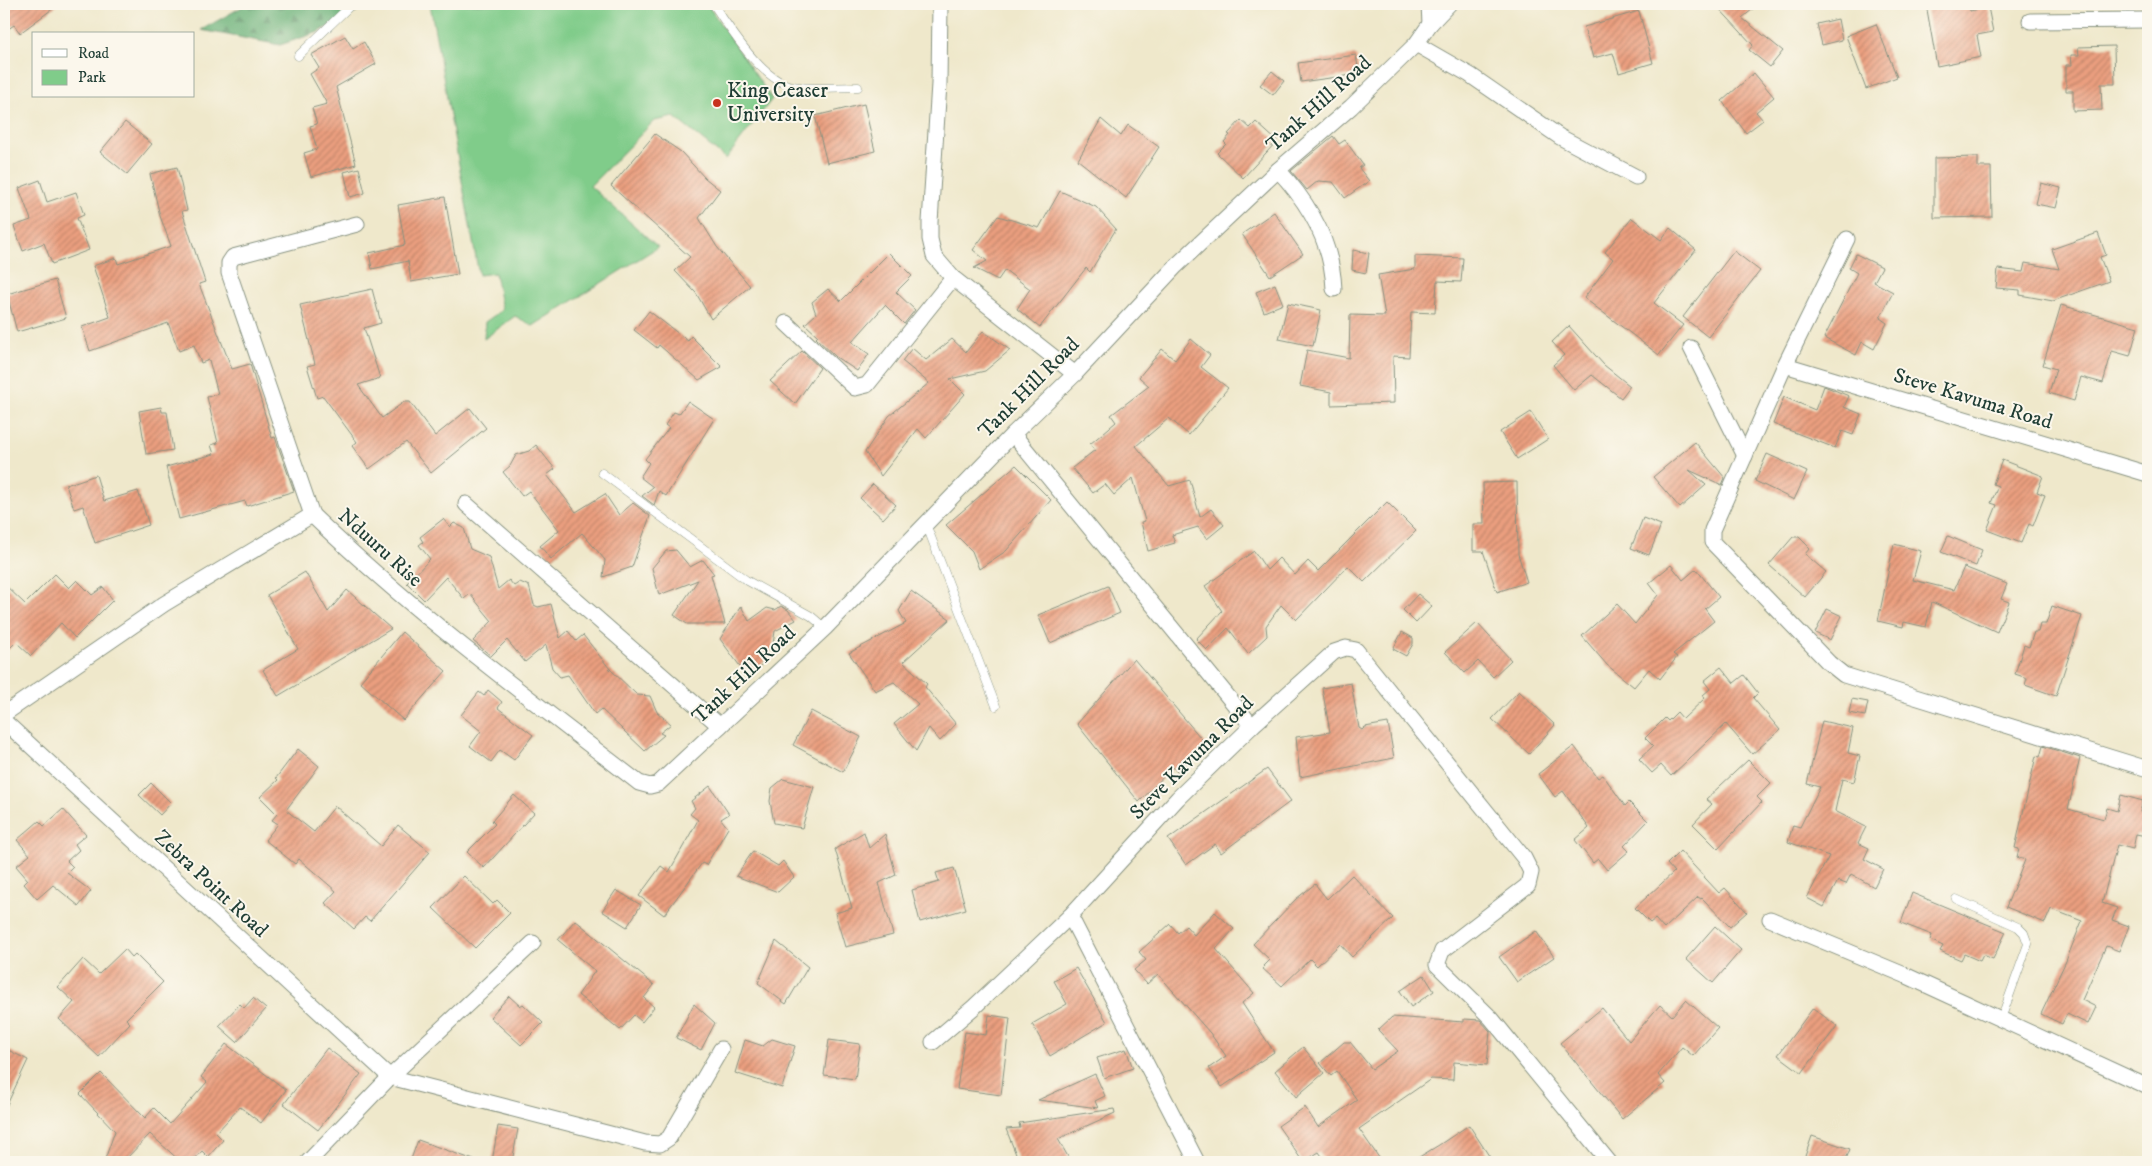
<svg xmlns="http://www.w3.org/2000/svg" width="2152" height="1166" viewBox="0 0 2152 1166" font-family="'IM FELL DW Pica',serif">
  <defs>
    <pattern id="forest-firs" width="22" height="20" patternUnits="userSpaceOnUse" patternTransform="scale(1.25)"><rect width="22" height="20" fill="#68b076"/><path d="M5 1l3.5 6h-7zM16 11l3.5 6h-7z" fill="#559062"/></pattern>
    <pattern id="building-hatch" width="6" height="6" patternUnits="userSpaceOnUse" patternTransform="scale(1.25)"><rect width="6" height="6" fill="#eb9f7f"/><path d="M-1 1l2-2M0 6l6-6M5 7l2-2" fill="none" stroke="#be8369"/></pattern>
  </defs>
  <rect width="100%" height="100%" fill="#fbf7ec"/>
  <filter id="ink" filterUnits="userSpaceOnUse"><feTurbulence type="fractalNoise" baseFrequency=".02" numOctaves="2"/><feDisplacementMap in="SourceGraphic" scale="10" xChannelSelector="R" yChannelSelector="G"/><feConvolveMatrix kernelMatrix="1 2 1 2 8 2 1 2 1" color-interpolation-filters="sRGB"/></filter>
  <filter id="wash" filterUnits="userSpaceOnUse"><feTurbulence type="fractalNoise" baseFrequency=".0096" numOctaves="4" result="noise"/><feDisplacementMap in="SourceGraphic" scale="20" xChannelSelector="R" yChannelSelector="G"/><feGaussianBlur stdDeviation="1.12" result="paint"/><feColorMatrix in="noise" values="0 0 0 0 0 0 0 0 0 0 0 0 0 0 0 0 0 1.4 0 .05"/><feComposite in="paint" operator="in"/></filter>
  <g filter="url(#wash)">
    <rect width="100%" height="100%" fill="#efe8cb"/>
    <path fill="#80cc8a" stroke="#50845f" d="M430 4H707L772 99 726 159 674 117 654 121 590 186 658 247 533 326 515 316 484 339 485 322 502 310 495 273 479 275Z"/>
    <path fill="url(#forest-firs)" stroke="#447655" d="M247 4H389V10H359L319 32 280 45 201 30Z"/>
    <g id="blocks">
      <g fill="url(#building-hatch)">
        <path d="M4 4H59L20 33 14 25 4 32Z"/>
        <path d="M1715 4H1759L1742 18 1783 51 1770 67 1749 50 1753 45Z"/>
        <path d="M1926 4H1969L1970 11 1988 7 1993 32 1977 35 1981 57 1937 66Z"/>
        <path d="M1639 11 1653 63 1619 73 1613 53 1593 58 1584 27Z"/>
        <path d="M1838 19 1842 40 1822 45 1817 24Z"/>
        <path d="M1876 24 1897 77 1866 89 1846 36Z"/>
        <path d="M345 36 353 49 364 42 376 64 336 87 356 164 311 177 304 153 317 149 310 126 317 124 312 108 327 104 310 74 319 68 311 55Z"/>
        <path d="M2114 46 2115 84H2101L2102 110 2073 111V91H2066V65H2072L2071 55H2079L2078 47Z"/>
        <path d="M1356 55 1359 74 1301 82 1298 63Z"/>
        <path d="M1272 71 1284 81 1273 95 1260 85Z"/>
        <path d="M1754 73 1774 97 1756 112 1763 120 1746 133 1722 101Z"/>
        <path d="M864 104 875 151 827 163 815 116Z"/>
        <path d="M1101 119 1121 136 1128 125 1159 147 1126 198 1078 160Z"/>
        <path d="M1241 120 1250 128 1256 122 1277 141 1243 178 1217 153 1226 144 1224 142 1230 135 1228 134Z"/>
        <path d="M125 122 152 144 127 174 100 152Z"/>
        <path d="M655 134 681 152 705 178 720 190 699 218 717 247 750 286 711 319 696 293 675 271 690 257 611 186Z"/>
        <path d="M1333 136 1339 144 1345 140 1363 165 1359 168 1369 181 1345 198 1333 182 1318 181 1307 190 1291 171Z"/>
        <path d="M1978 157V167H1991L1992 217 1934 218V158Z"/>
        <path d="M177 167 187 210 182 211 205 282 199 284 232 369 250 364 272 438 275 437 294 491 247 506 245 501 179 519 166 467 214 454 211 445 218 443 207 397 218 394 209 360 201 363 194 345 179 351 168 323 90 351 82 327 110 317 93 266 116 258 118 264 171 246 160 216 150 174Z"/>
        <path d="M359 168 365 193 350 197 344 172Z"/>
        <path d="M40 180 47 202 76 192 84 215 77 218 89 250 52 264 44 243 23 251 14 226 31 220 19 188Z"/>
        <path d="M2041 183 2061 188 2056 208 2036 204Z"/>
        <path d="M1060 191 1096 207 1116 229 1090 272 1086 268 1040 327 1017 309 1030 289 1005 270 998 280 974 268 987 261 973 250 998 216 1039 228Z"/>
        <path d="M445 197 458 274 411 282 408 261 372 269 369 253 405 245 398 205Z"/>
        <path d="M1274 212 1303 254 1270 276 1242 234Z"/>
        <path d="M1632 218 1661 240 1670 228 1696 250 1654 303 1683 325 1659 355 1584 298 1613 259 1605 252Z"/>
        <path d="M2098 233 2106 255 2100 257 2109 281 2053 301 2020 295V290L1996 288 1998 269 2023 272 2025 263 2059 269 2052 249Z"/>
        <path d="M1353 250 1369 253 1366 273 1352 270Z"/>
        <path d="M1734 251 1760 271 1708 337 1683 317Z"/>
        <path d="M889 253 912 276 896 292 915 310 904 324 885 305 852 342 869 354 857 371 836 357 816 338 818 336 805 324 816 314 812 302 828 289 841 301Z"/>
        <path d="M1856 254 1882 267 1874 282 1893 292 1880 318 1887 323 1874 349 1862 342 1856 355 1824 338 1857 273 1849 268Z"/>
        <path d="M1415 256 1463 258 1461 282 1437 281 1435 313 1411 312 1409 357 1393 356 1394 403 1331 405V392L1300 386 1307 350 1349 358 1350 315 1385 316 1378 275 1415 269Z"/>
        <path d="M55 280 66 318 17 332 7 294Z"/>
        <path d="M1275 284 1283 304 1264 312 1256 292Z"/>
        <path d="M372 289 381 323 364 328 380 378 358 385 382 418 404 402H410L435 436 470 408 486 428 431 473 406 442 369 469 352 446 357 442 323 396 317 398 307 366 315 364 300 305Z"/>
        <path d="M1288 303 1321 310 1313 346 1279 339Z"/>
        <path d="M2061 305 2138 327 2130 356 2112 351 2103 383 2081 377 2074 401 2049 393 2056 369 2043 365Z"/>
        <path d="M649 311 688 341 691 336 722 367 699 380 659 345 657 348 634 330Z"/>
        <path d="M1569 326 1604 365 1630 386 1621 398 1592 375 1574 390 1553 365 1564 355 1552 342Z"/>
        <path d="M983 331 1010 350 985 371 950 379 965 394 926 438 918 429 881 476 865 452 889 416 929 383 902 361 912 348 926 360 952 339 966 352Z"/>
        <path d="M1191 339 1210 355 1201 367 1228 388 1189 435 1169 418 1136 446 1169 486 1190 480 1200 517 1211 509 1224 525 1207 539 1198 527 1172 535 1175 543 1148 551 1141 522 1145 521 1133 478 1114 495 1105 484 1093 493 1072 468 1095 450 1090 444 1116 422 1111 415 1149 386 1139 377 1162 349 1175 360Z"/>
        <path d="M802 351 820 368 795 404 770 381Z"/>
        <path d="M1824 386 1849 396 1844 407 1861 414 1853 435 1842 431 1835 448 1773 424 1784 397 1815 410Z"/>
        <path d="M688 401 714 419 666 496 659 491 654 505 642 496 653 487 640 477 649 463 645 459 669 428 665 425 674 412 679 414Z"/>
        <path d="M161 407 162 412H167L173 450 146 454 139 411Z"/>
        <path d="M1531 412 1548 439 1517 459 1500 432Z"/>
        <path d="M1695 442 1725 478 1722 485 1689 470 1706 485 1680 508 1653 477Z"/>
        <path d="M536 445 555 469 547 475 576 512 605 494 619 515 633 503 650 516 632 567 603 577 605 560 582 533 551 559 540 546 559 530 529 491 522 496 503 472 510 466 516 455 529 451Z"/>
        <path d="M1767 454 1807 472 1794 500 1755 481Z"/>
        <path d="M2002 460 2043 476 2037 492 2045 495 2033 526 2029 524 2021 543 1987 530 1997 505 1991 503 1998 486 1993 484Z"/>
        <path d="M1016 465 1051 500 1006 551 979 569 972 551 946 525Z"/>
        <path d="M96 475 104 501 138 491 149 525 95 543 83 506 74 509 66 485Z"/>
        <path d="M1517 482 1518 554 1527 582 1497 592 1483 551H1473V524H1484L1483 483Z"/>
        <path d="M873 484 896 505 883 519 860 498Z"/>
        <path d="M1387 502 1416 531 1364 582 1348 566 1296 620 1281 605 1266 626 1267 636 1248 654 1228 628 1207 650 1196 639 1222 611 1205 586 1254 551 1267 570 1279 558 1295 575 1308 561 1318 571Z"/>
        <path d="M1643 518 1661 525 1649 555 1631 548Z"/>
        <path d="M443 519 450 527 454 523 464 528 470 549 489 557 498 589 509 580 514 586 520 582 529 586 534 605 538 607 551 604 560 638 568 631 576 641 583 635 610 669 637 695 650 696 657 712 671 724 660 733 664 735 645 751 601 709 595 714 568 675 560 677 552 668 546 645 525 662 507 640 491 656 473 641 492 621 470 594 464 599 446 577 424 600 407 583 430 559 419 545 423 542 420 537Z"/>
        <path d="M1948 536 1982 550 1976 566 1941 552Z"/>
        <path d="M1793 537H1799L1810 548 1805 554 1826 572 1805 597 1769 565Z"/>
        <path d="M1894 544 1921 551 1913 580 1954 590 1964 567 2007 584 2001 599 2009 602 1997 632 1932 602 1926 627 1904 622 1903 627 1878 621Z"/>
        <path d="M676 550 690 567 703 560 714 574 711 575 725 624H687L674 615 698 580 659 595 652 568 666 551Z"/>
        <path d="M1671 565 1683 580 1696 569 1719 597 1705 609 1714 621 1673 654 1677 657 1660 679 1649 669 1634 687 1607 665 1582 636 1617 604 1635 624 1658 595 1649 583Z"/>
        <path d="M305 572 328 612 347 590 391 629 278 696 263 670 298 649 267 595Z"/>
        <path d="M55 574 69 588 77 580 92 595 103 587 113 600 75 638 61 623 31 656 16 642 4 654V584L25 604Z"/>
        <path d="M1108 586 1120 613 1050 643 1038 615Z"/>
        <path d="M911 591 950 619 903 662 927 684 925 687 956 724 940 741 929 728 916 751 894 724 918 704 894 682 875 691 849 653 906 623 899 611Z"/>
        <path d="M1418 594 1432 606 1416 623 1403 610Z"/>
        <path d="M741 606 749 621 767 608 775 610 781 606 788 610 796 620 775 631 772 651 758 669 748 663 742 669 720 639Z"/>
        <path d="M2052 606 2082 616 2056 696 2025 685 2027 678 2015 674 2024 645 2029 647 2034 632H2038L2040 624H2046Z"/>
        <path d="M1827 609 1842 616 1830 640 1815 633Z"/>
        <path d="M1477 623 1511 660 1493 677 1478 661 1465 673 1445 652Z"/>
        <path d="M402 632 446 671 403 720 360 682Z"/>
        <path d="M1402 632 1413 638V644L1406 656 1393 649Z"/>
        <path d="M1134 659 1206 744 1177 772 1173 767 1139 802 1077 724Z"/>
        <path d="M1721 667 1734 683 1744 675 1758 693 1753 698 1780 730 1752 754 1726 724 1671 776 1661 765 1652 773 1639 759 1653 746 1645 738 1665 718 1668 721 1677 712 1683 719 1705 698 1703 695 1710 689 1704 681Z"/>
        <path d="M1351 683 1359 728 1362 730 1365 727 1388 723 1394 758 1300 777 1296 737 1330 732 1322 688Z"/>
        <path d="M488 690 502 702 498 708 533 735 514 760 500 750 491 762 470 746 481 731 461 715 479 692 484 696Z"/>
        <path d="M1519 691 1555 725 1529 754 1492 719Z"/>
        <path d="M1852 699 1868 702 1865 716 1849 713Z"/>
        <path d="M811 711 861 737 843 772 793 745Z"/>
        <path d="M1822 721 1853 728 1848 753 1860 756 1854 782 1842 779 1835 811 1866 827 1858 843 1869 848 1864 859 1883 869 1874 887 1851 874 1846 884 1838 881 1824 907 1807 898 1829 856 1788 842 1793 825 1800 827 1820 787 1807 784Z"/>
        <path d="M1574 746 1598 778 1603 775 1625 806 1629 802 1648 821 1624 846 1629 851 1607 870 1598 859 1593 863 1575 840 1589 828 1563 791 1555 797 1538 774Z"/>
        <path d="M2043 746 2080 758 2068 809 2104 819 2107 808 2117 811 2121 795 2143 801 2140 812 2148 814 2146 836 2136 834 2133 849 2117 845 2102 903 2117 908 2112 920 2129 926 2119 951 2106 946 2082 1000 2096 1007 2088 1024 2067 1014 2062 1024 2041 1014 2066 961 2082 921 2051 909 2045 923 2006 907 2025 860 2017 857 2019 849 2015 848 2036 756 2040 757Z"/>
        <path d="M298 749 319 766 286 810 314 832 335 806 381 846 398 825 430 852 370 921 365 917 354 929 325 903 336 891 299 859 295 864 265 840 278 824 272 820 277 814 260 797 278 780 276 778Z"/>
        <path d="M1748 760 1771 783 1757 797 1762 802 1718 849 1693 824 1712 804 1706 799Z"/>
        <path d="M1267 769 1291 801 1221 853 1215 844 1186 865 1168 839Z"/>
        <path d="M783 779 814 787 802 828 774 823 770 801 772 788Z"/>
        <path d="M151 783 171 803 160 815 139 795Z"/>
        <path d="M710 786 729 814 721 819 728 828 706 865 702 863 664 915 639 896 661 866 669 872 698 820 690 814 695 808 691 801Z"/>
        <path d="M514 795 534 813 484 868 467 852 495 824 492 821Z"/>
        <path d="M63 809 86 835 75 844 79 850 67 861 73 867 67 873 91 891 79 906 53 885 37 899 24 884 28 880 16 866 30 855 17 840 39 821 44 826Z"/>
        <path d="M864 832 869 848 885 834 896 875 879 883 893 935 845 947 835 913 852 908 835 849Z"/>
        <path d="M753 851 778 866 783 861 794 877 778 892 736 876Z"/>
        <path d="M1680 851 1719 893 1725 888 1747 912 1730 927 1702 898 1701 899 1698 897 1664 929 1655 919 1650 923 1635 908 1674 872 1667 864Z"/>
        <path d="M954 868 966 909 920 922 912 890 939 882 936 873Z"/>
        <path d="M1352 875 1393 918 1352 957 1340 944 1317 966 1310 959 1282 986 1262 968 1270 960 1253 944 1296 899 1315 884 1327 899Z"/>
        <path d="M464 876 493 904 497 900 510 913 475 948 433 908Z"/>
        <path d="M616 890 641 905 627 927 602 911Z"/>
        <path d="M1912 893 2006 932 1993 959 1983 955 1980 961 1964 954 1961 960 1940 951 1943 946 1930 940 1932 935 1901 923Z"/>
        <path d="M1215 912 1234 929 1216 949 1254 993 1242 1003 1274 1052 1222 1087 1209 1068 1226 1056 1210 1033 1158 974 1147 984 1134 970 1146 960 1139 952 1170 924 1178 933 1186 926 1194 935Z"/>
        <path d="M575 920 654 985 644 998 654 1007 642 1022 634 1015 620 1030 578 995 595 971 558 940Z"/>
        <path d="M1715 926 1741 950 1713 983 1686 959Z"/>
        <path d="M1536 931 1554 957 1517 982 1499 957Z"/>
        <path d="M776 941 808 967 786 1004 758 983Z"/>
        <path d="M125 949 132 957 135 954 163 982 126 1019 130 1023 99 1057 59 1019 74 1002 58 987 83 959 99 974Z"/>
        <path d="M1076 968 1107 1022 1050 1056 1032 1024 1067 1004 1054 981Z"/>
        <path d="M1424 975 1434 991 1411 1007 1400 991Z"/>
        <path d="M509 996 520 1006 523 1004 543 1023 521 1045 490 1017Z"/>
        <path d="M253 998 266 1009 237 1042 219 1026 240 1004 244 1008Z"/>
        <path d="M1686 1000 1718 1028 1693 1056 1682 1047 1658 1075 1665 1083 1622 1119 1560 1043 1602 1008 1629 1041 1660 1005 1672 1016Z"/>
        <path d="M694 1004 715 1023 701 1050 676 1038Z"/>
        <path d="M1813 1008 1837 1026 1802 1073 1778 1055Z"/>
        <path d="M989 1015 1010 1018 1001 1095 957 1089 965 1032 986 1035Z"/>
        <path d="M1392 1017 1464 1022V1019L1480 1020 1490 1031 1487 1065 1454 1062 1453 1080 1431 1079 1359 1129 1382 1162H1326L1319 1152 1303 1162 1278 1126 1305 1107 1318 1127 1357 1100 1337 1071 1331 1076 1320 1063 1344 1042H1350L1372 1069 1398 1051 1378 1030Z"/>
        <path d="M772 1039 795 1046 782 1088 735 1073 745 1040 763 1046Z"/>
        <path d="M829 1040 860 1044 855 1079 824 1075Z"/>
        <path d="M226 1044 286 1090 261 1123 240 1107 216 1133 223 1140 208 1157 202 1151 192 1162H181L150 1134 123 1162H104L115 1131 80 1094 101 1073 145 1118 154 1108 170 1124 207 1082 201 1077Z"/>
        <path d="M1303 1047 1324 1073 1296 1097 1275 1071Z"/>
        <path d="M4 1048 28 1060 4 1111Z"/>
        <path d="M327 1048 361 1074 318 1130 284 1104Z"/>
        <path d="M1126 1049 1133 1068 1104 1078 1097 1058Z"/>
        <path d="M1095 1074 1105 1096 1095 1101 1098 1108 1038 1100Z"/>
        <path d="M1114 1109 1115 1113 1058 1139 1071 1162H1019L1006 1129 1020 1128 1019 1123Z"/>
        <path d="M1469 1125 1493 1162H1411L1439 1145Z"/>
        <path d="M498 1126 518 1129 512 1162H492Z"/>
        <path d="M1812 1136 1850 1149 1845 1162H1803Z"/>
        <path d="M418 1140 474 1160V1162H410Z"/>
      </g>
    </g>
  </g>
  <g filter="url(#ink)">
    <use href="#blocks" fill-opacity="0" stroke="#879280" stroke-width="1"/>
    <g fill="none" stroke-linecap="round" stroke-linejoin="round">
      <g stroke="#879280" stroke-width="9">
        <g id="service">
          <path d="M713 4C730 28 761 80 792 86 814 90 837 87 858 87"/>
          <path d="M298 56 352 4"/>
          <path d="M602 473 746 580 811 616 825 628"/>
          <path d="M926 524 996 706"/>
          <path d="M1956 899 2018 927 2024 933 2028 944 2001 1019"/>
        </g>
      </g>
      <g stroke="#879280" stroke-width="17">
        <g id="minor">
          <path d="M940 4 939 84 930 222V239L934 256 953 278 1075 374"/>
          <path d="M1429 4 1430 24"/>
          <path d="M2030 21 2148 20"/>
          <path d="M1416 44 1470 75 1560 137 1636 177"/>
          <path d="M1278 170C1310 204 1332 242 1334 289"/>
          <path d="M1847 239 1785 365 1712 530V542L1829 663 1844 675 2148 769"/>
          <path d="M786 323 855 388 867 385 953 278"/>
          <path d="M1691 348 1745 456"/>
          <path d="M1785 365 2148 474"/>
          <path d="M1013 434 1252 726"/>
          <path d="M466 504 720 726"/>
          <path d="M312 515 229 273V263L233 257 357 224"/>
          <path d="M4 714 164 604 312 515C414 613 528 697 639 783L650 786 658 784 825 628 1013 434 1075 374 1176 266 1278 170 1351 107 1416 44 1430 24 1449 4"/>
          <path d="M4 721 390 1077 645 1143 660 1144 669 1138 721 1049"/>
          <path d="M1070 916 1197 1162"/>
          <path d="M1770 919 1907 976 2148 1087"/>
          <path d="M933 1042 974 1007 1070 916 1178 798 1252 726 1334 652 1346 648 1356 650 1524 858 1531 872 1528 885 1442 951 1437 965 1491 1018 1609 1162"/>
          <path d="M308 1162 390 1077 533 943"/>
        </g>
      </g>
      <use href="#service" stroke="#fff" stroke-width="8"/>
      <use href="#minor" stroke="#fff" stroke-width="15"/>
    </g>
  </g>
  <circle fill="#c8321e" stroke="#fbf7ec" stroke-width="2" cx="717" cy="103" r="5"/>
  <g text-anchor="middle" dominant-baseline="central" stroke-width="4" stroke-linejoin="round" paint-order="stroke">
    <g font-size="21" fill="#1f3d34" stroke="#fbf7ec" text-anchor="start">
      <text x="727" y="91">King Ceaser<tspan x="727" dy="24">University</tspan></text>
    </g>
    <g font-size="21" fill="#1f3d34" stroke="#fbf7ec">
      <text transform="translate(1319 104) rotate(-42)">Tank Hill Road</text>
      <text transform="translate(1029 388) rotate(-45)">Tank Hill Road</text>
      <text transform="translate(1973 399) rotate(17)">Steve Kavuma Road</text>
      <text transform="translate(380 548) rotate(42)">Nduuru Rise</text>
      <text transform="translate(744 675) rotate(-43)">Tank Hill Road</text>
      <text transform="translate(1192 758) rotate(-45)">Steve Kavuma Road</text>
      <text transform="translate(211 884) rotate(43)">Zebra Point Road</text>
    </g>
  </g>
  <rect width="2152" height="1166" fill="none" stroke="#fbf7ec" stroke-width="20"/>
  <rect x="32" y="32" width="162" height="65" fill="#fbf7ec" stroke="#a3ada2"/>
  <rect x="42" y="49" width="25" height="8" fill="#ffffff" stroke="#a3ada2"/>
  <text x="78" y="58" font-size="15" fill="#1f3d34">Road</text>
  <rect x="42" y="70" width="25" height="15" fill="#80cc8a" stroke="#a3ada2"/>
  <text x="78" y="82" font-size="15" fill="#1f3d34">Park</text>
</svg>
